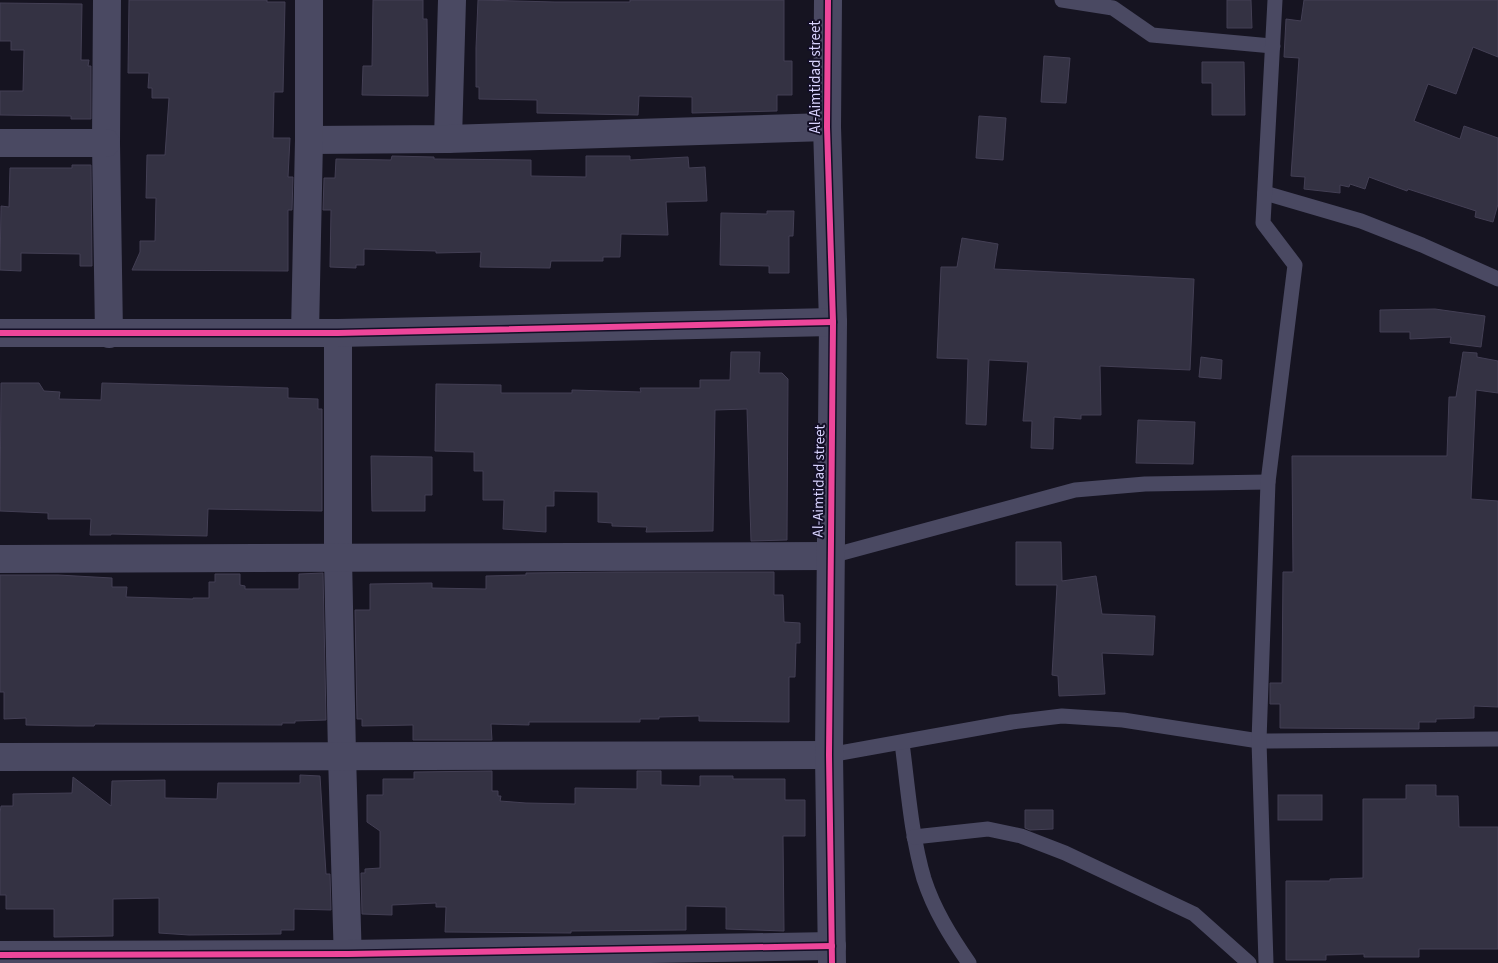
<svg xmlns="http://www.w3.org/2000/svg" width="1498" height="963" viewBox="0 0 1498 963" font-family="'Source Sans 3',sans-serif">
  <rect width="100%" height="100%" fill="#161421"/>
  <g fill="#343243" stroke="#433f54">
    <path d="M129 0H267V2H285L283 92H274L273 138H290L288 177H293L292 210H288V271L132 270 140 252V241H155L156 198H146L147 155H165L169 98H152V88H148L149 73H128Z"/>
    <path d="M373 0H423V19H427L428 96 362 95 363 66H372Z"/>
    <path d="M478 0 555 2H630V0H784V61H792V95H777V111L692 113V97L639 96 638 115 537 113V100L479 99V87H476V48Z"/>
    <path d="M1227 0H1251L1252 28H1227Z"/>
    <path d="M1304 0H1498V57L1473 47 1456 94 1428 84 1414 121 1460 139 1464 126 1498 138V204L1493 222 1475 217 1476 211 1408 189 1407 191 1369 177 1365 189 1350 184 1349 187 1340 185V193L1304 189 1305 177 1291 176 1299 58 1284 57 1286 19 1301 21Z"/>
    <path d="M0 3 82 4 81 60H89L88 66H91V119H71V116L0 115V91H23L24 50H11V41H0Z"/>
    <path d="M1044 56 1070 58 1066 103 1041 102Z"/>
    <path d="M1202 62H1244L1245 115H1212V83H1202Z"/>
    <path d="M979 116 1006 118 1003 160 976 158Z"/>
    <path d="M392 156 434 157V159L531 160V176L586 177V156H630V160L688 157 689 168 705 167 707 201 666 202 668 235 621 234 620 257H603V261H551L550 268 480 267 481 252 436 253V251L364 249V265H356V268L330 267 331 210H323L324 178H335L336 159 391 160Z"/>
    <path d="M72 165H91L92 266H80V254L21 253V271L0 270 1 206 9 207 10 168H72Z"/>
    <path d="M767 211H794L793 236H789V273H769V266L720 265 721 213 767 214Z"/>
    <path d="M962 238 998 244 994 269 1194 279 1190 370 1100 366 1101 415H1081V419L1054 417 1053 449 1031 448 1032 421H1023L1028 362 989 360 986 425 966 424 968 359 937 358 941 267H957Z"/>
    <path d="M1435 309 1485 316 1481 347 1450 343 1451 337 1410 339V332H1380V310Z"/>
    <path d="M731 352H760L759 373H782L788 379 787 540 751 541 747 409 715 410 713 531 646 532 647 527 612 526V523L598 522V492L554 491V506H546V532L503 529 504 500H483V471H474V452L435 451 436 384 501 385V393H572V390L641 392 640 388H700V380H730Z"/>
    <path d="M1463 352 1477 353V357L1498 361V393L1476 390 1471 499 1498 501V707L1474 706V718L1436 719V722H1419V729L1280 728V704H1270V683H1282L1283 572H1293L1292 456H1447L1449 397H1456Z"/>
    <path d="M1201 357 1222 360 1221 379 1199 377Z"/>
    <path d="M1 383H39L44 391 60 392 59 399 101 400 102 383 288 388V398L318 399V409H322V511L208 509 207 536 111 534V535H90L91 519H48V513L0 511Z"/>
    <path d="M1138 420 1195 422 1193 464 1136 463Z"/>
    <path d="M371 456 432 457V495H425V511H372Z"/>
    <path d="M1016 542H1061L1062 581 1096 576 1102 614 1155 616 1153 655 1102 653 1105 694 1059 696 1058 676 1052 675 1057 585H1016Z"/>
    <path d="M616 572H774V595H783L784 622 800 623V643H796L795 677H789V722L699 721V716L659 717V719H640V722H529V725L491 724 492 740H413V725L362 726V719H357L355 610H370V584L432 583V588L486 589V576L526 575V573Z"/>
    <path d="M323 573 326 720 295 721V723H282V725L95 724 94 726H77L26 725V718L4 719V692H0V575H58L112 578V587H127L126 597 193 599V598H209V582H215V574H240V585L245 586V589H299V574Z"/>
    <path d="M492 771V791H498V796H501L500 801 526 803 575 804V788L637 789V771H661V785L700 786V776H733V779H785V800H805V836H783L784 931 726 929V907L686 906V930L571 931V933L445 932 446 907H436V903L392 905V915L362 914 361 873H365V869L380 868V831L367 822V795H383V779H414V772Z"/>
    <path d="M300 775 320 776 326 874H330L331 910 294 909V930H281V934L189 935 159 933V898L113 899V936L54 937V909H6V895H0V813L1 806H13V794L72 793 73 777 111 806 112 781 165 780V798L217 799 218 783H300Z"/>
    <path d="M1406 785H1436V796H1458L1459 827H1498V949H1419V957H1364V954L1326 955V960H1286V881H1330V879L1363 878V799H1406Z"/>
    <rect x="1278" y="795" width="44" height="25"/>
    <path d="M1025 810H1053V829L1030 830 1025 828Z"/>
  </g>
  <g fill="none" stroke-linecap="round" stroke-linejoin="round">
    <g stroke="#4a4962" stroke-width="15">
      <path d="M1062 0 1113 8 1152 35 1273 46"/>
      <path d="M1265 193 1361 221 1422 245 1498 279"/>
      <path d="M831 556 1075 490 1145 484 1268 482"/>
      <path d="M902 743C908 788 911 835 924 879 934 910 951 937 969 963"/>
      <path d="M829 755 1012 722 1062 716 1123 720 1259 741 1498 739"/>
      <path d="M914 837 988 829 1021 836 1065 853 1194 914 1249 963"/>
      <path d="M1266 963 1259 741 1268 482 1295 265 1263 223 1275 0"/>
    </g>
    <g stroke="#4a4962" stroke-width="28">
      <path d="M107 0 106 143 109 334"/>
      <path d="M448 139 452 0"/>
      <path d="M309 140 448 139 827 127"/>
      <path d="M0 143H106"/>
      <path d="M305 333 309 140V0"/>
      <path d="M338 333V557L342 755 348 963"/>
      <path d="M0 559 831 556"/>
      <path d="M0 757 829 755"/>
      <path d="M0 955 348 954 832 946"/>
    </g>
    <g stroke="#4a4962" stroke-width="28">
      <path d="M828 0 827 127 833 322 829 755 832 963"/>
      <path d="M0 333H338L833 322"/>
    </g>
    <g stroke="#130f26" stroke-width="9">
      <g id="cycleway">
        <path d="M828 0 827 127 833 322 829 755 832 963"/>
        <path d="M0 333H338L833 322"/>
        <path d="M0 955 348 954 832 946"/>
      </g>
    </g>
    <use href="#cycleway" stroke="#ed469a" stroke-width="6"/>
  </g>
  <g text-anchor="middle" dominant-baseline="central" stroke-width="4" stroke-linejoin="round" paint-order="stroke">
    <g font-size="15" fill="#d9d4ff" stroke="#130f26">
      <text transform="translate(815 77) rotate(-90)">Al-Aimtidad street</text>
      <text transform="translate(819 481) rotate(-89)">Al-Aimtidad street</text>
    </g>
  </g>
</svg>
